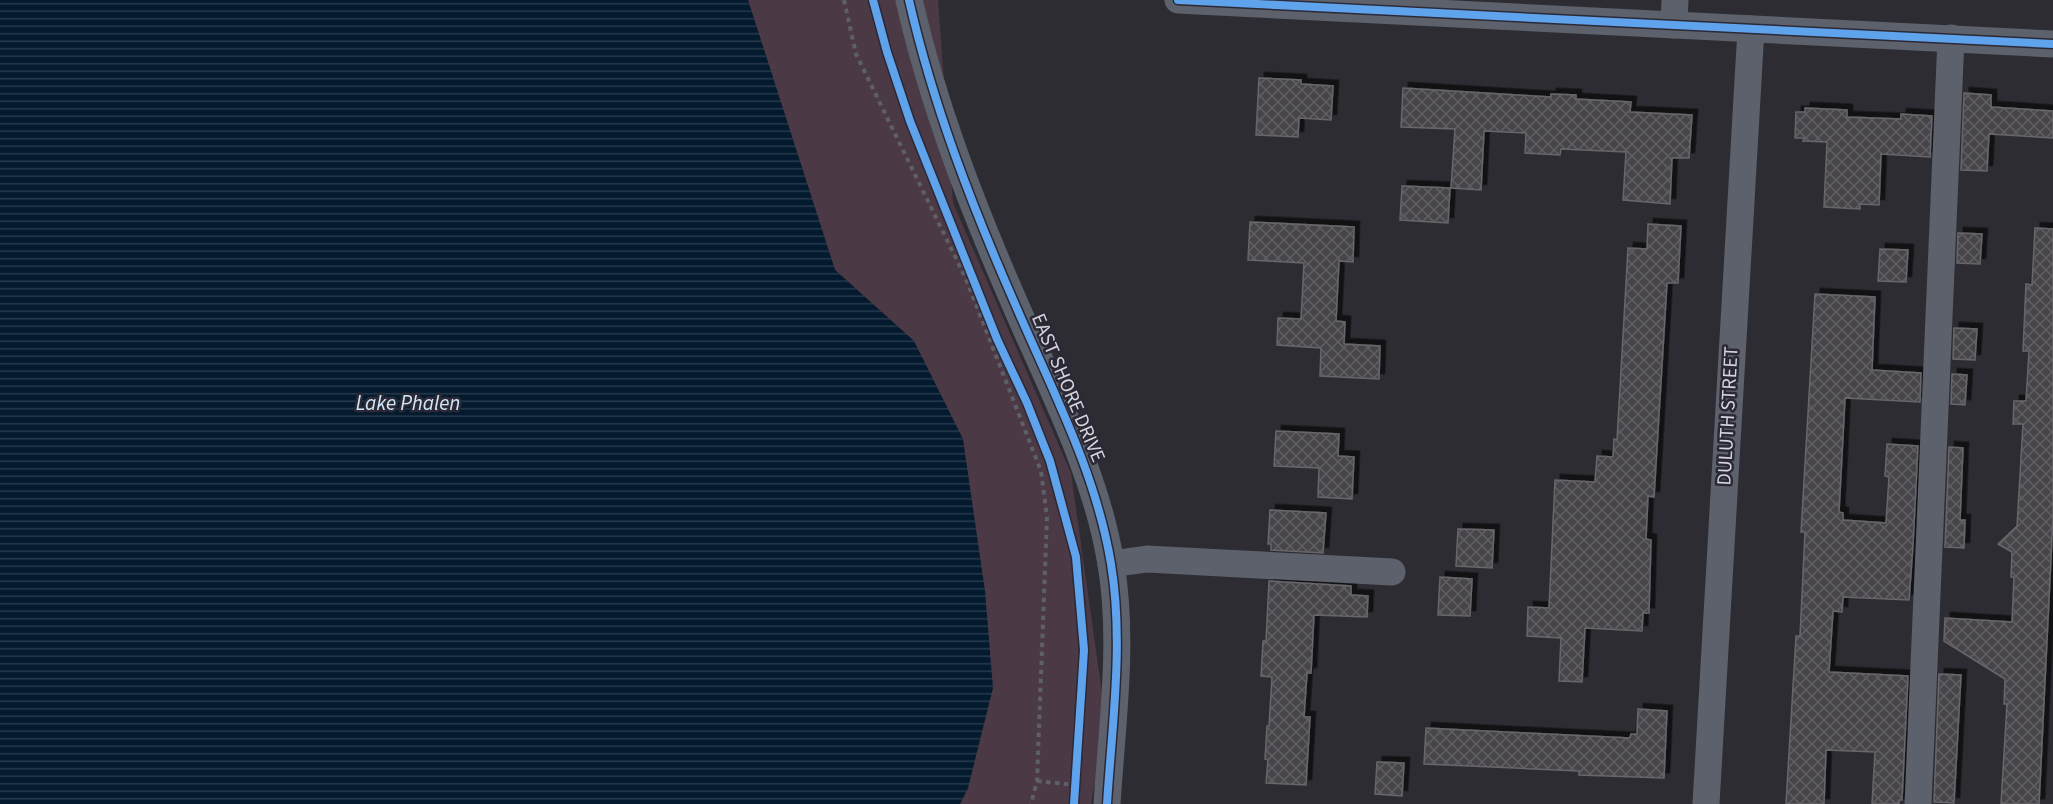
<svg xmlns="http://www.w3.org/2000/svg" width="2053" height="804" viewBox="0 0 2053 804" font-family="'Source Sans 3',sans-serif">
  <defs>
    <pattern id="water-rules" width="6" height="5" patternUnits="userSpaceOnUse" patternTransform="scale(1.5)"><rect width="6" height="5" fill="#041a2e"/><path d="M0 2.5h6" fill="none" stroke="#283a4c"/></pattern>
    <pattern id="building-cross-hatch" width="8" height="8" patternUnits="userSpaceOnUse" patternTransform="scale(1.5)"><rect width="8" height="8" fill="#47454a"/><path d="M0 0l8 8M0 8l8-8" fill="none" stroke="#615f64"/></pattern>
    <filter id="shadow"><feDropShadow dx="5.5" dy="-5.5" stdDeviation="0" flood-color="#0009"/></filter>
  </defs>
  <rect width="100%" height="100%" fill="#2d2c32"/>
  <path fill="#4b3945" d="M748 0H938L953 203 1071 473 1106 721 1091 804H960L968 788 914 341 835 270Z"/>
  <path fill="url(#water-rules)" d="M0 0H748L835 270 914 341 963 439 985 591 993 688 968 788 960 804H0Z"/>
  <g fill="url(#building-cross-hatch)" stroke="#68666b" stroke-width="1.5" filter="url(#shadow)">
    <path d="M1259 78 1301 80V84L1333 86 1331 120 1299 118 1298 137 1256 135Z"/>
    <path d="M1403 88 1551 97V94L1576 95V99L1631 102 1630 112 1692 115 1689 158H1672L1670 204 1623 200 1626 152 1561 149 1560 155 1525 153 1526 133 1484 131 1481 190 1451 188 1455 129 1401 127Z"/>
    <path d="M1964 93 1991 95V107L2053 111V138L1989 134 1987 171 1961 170Z"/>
    <path d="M1805 108 1847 110V117L1901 119V114L1932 116 1930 157 1881 154 1879 205 1860 204V209L1824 207 1827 142 1803 141 1804 138H1795L1796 112H1805Z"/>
    <path d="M1402 186 1450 188 1448 223 1400 220Z"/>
    <path d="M1250 222 1354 227 1353 262 1339 261 1336 321 1345 322 1344 344 1380 346 1379 379 1320 376 1321 348 1277 345 1278 318 1301 319 1304 263 1248 260Z"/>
    <path d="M1648 224 1681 226 1678 283H1667L1654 497 1648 496 1646 539 1651 540 1649 613H1643L1642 631 1585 628 1582 682 1559 681 1561 638 1527 636 1528 607 1549 608 1555 480 1595 482 1597 456 1613 457 1614 439 1617 440 1628 248 1647 249Z"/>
    <path d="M2035 228 2053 229V517L2039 804H2001L2007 704H2004L2005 679 1944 641 1945 618 2012 622 2014 577H2011L2012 552 1998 544 2017 526 2023 424H2013L2014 401H2026L2029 351H2023L2026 284 2032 285Z"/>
    <path d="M1958 233 1982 234 1980 264 1957 263Z"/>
    <path d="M1880 249 1908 250 1906 282 1878 281Z"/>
    <path d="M1815 294 1875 297 1872 370 1921 373 1920 402 1845 398 1839 512 1843 513V520L1886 523 1889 477 1885 476 1887 444 1918 446 1913 545 1909 600 1843 597 1842 612 1833 611 1829 672 1908 676 1902 800H1899V804H1872L1875 752 1826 750 1824 804H1786L1796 636H1800L1805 532H1801Z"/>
    <path d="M1954 328 1977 329 1975 360 1953 359Z"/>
    <path d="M1952 374 1967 375 1965 405 1951 404Z"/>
    <path d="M1276 431 1339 434 1338 456 1354 457 1352 499 1318 497 1319 468 1274 466Z"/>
    <path d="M1949 447 1963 448 1960 520H1965L1964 548 1945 547Z"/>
    <path d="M1270 510 1326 513 1323 553 1271 550V544H1268Z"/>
    <path d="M1458 529 1494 530 1492 568 1456 566Z"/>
    <path d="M1440 577 1472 579 1470 616 1438 615Z"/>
    <path d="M1269 581 1351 586V595L1368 596 1367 617 1314 615 1311 673H1307L1304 717H1310L1306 785 1266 783 1268 760 1265 759 1267 726H1269L1272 677 1261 676 1263 641H1266Z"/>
    <path d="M1939 674 1961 675 1954 803 1934 802Z"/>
    <path d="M1638 709 1667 711 1664 778 1579 775V771L1424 764 1426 728 1630 738 1631 734H1637Z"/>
    <path d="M1377 762 1404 763 1402 796 1375 794Z"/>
  </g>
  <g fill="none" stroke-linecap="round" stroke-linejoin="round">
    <g stroke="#5e6068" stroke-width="4" stroke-dasharray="4.5 4.5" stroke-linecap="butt">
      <path d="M844 0 856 54 966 279 1041 471 1047 517 1037 781 1031 804"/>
      <path d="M1037 781 1075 785"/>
    </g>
    <g stroke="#5d616b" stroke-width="27">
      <path d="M909 0C933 105 972 206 1015 304 1051 388 1096 472 1111 564 1124 642 1112 725 1107 804"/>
      <path d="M1178 0 2053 44"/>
      <path d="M1674 25 1675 0"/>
      <path d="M1111 564 1147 559 1392 572"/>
      <path d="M1706 804 1751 29"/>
      <path d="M1918 804 1951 38"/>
    </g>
    <g stroke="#2b2935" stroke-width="11">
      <g id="cycleway">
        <path d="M873 0 887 52 910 121 997 339 1027 403 1050 461 1076 557 1084 650 1074 804"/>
        <path d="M909 0C933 105 972 206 1015 304 1051 388 1096 472 1111 564 1124 642 1112 725 1107 804"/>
        <path d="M1178 0 2053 44"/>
      </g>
    </g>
    <use href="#cycleway" stroke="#60a3ed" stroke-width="8"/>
  </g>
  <g text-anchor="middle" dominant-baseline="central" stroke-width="5" stroke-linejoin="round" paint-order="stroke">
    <g font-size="20" fill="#d6d5dd" stroke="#2b2935">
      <text transform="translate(1068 388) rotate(67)">EAST SHORE DRIVE</text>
      <text transform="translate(1728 416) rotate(-87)">DULUTH STREET</text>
    </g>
    <g font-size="21" font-style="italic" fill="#d1e6f9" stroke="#2b2935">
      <text x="408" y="403">Lake Phalen</text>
    </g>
  </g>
</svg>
